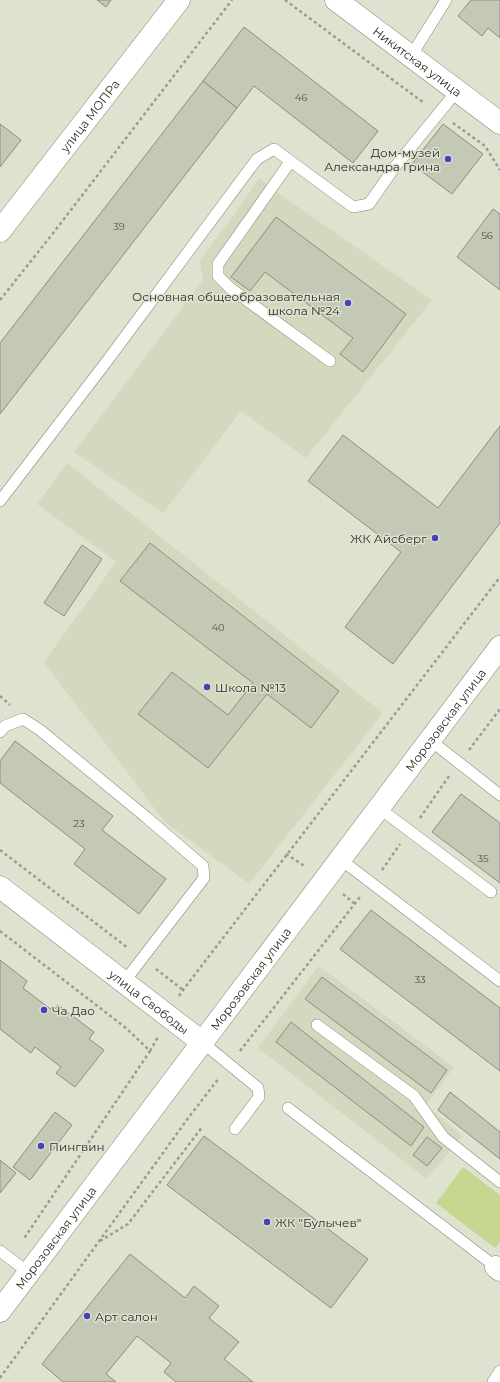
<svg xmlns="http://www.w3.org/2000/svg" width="500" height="1382" viewBox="0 0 500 1382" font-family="Montserrat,sans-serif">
  <rect width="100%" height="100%" fill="#dee3d0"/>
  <g fill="#d3d9bf">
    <path d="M260 178 271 188 432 300 306 458 241 411 163 513 74 452 203 280 200 261Z"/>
    <path d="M67 463 383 713 249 884 164 821 44 662 116 562 37 504Z"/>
    <path d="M319 966 454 1067 426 1105 462 1136 427 1179 258 1048Z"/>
  </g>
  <path fill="#c7d790" d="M463 1167 500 1195V1242L495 1248 436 1203Z"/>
  <g fill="#c4c9b6" stroke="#8b8f7e">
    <path d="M97 0H111L106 7Z"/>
    <path d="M471 0H500V38L488 28 482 36 458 16Z"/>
    <path d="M244 27 378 131 353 163 254 86 237 108 203 81Z"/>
    <path d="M203 81 237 108 0 414V343Z"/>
    <path d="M0 124 21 140 0 167Z"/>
    <path d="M443 124 483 154 452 194 412 164Z"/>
    <path d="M493 209 500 214V290L457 257Z"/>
    <path d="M276 217 406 314 363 372 340 354 353 338 265 272 250 291 231 277Z"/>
    <path d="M500 426V523L393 664 345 627 401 552 308 481 343 435 438 508Z"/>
    <path d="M150 543 339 691 311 728 267 694 208 768 138 714 172 672 228 715 253 683 120 581Z"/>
    <path d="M82 545 102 559 64 616 44 603Z"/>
    <path d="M15 741 113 816 102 830 166 879 139 914 74 864 85 849 0 783V761Z"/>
    <path d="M461 794 500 823V883L432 832Z"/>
    <path d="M371 910 500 1008V1071L340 949Z"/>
    <path d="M0 960 27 981 23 988 53 1011 58 1005 94 1032 89 1039 104 1050 75 1087 56 1073 61 1067 35 1047 31 1053 0 1029Z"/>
    <path d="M322 977 447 1070 431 1093 305 999Z"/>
    <path d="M291 1022 424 1127 411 1146 276 1042Z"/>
    <path d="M450 1092 500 1132V1159L438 1110Z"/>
    <path d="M55 1112 72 1125 30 1180 13 1167Z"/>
    <path d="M204 1136 368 1259 331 1308 167 1185Z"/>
    <path d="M427 1137 442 1148 427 1166 413 1155Z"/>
    <path d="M0 1160 16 1173 0 1193Z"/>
    <path d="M130 1254 185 1298 194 1286 219 1306 209 1318 239 1342 224 1359 253 1382H176L164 1372 171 1363 137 1336 106 1374 116 1382H63L42 1364Z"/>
  </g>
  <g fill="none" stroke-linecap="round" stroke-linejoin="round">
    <g stroke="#858978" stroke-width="12">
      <g id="lane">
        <path d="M411 56 446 0"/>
        <path d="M290 162 218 264V276L230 288 330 361"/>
        <path d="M0 501 107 361 257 159 274 149 353 207 369 204 394 168 457 91"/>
        <path d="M0 732 5 726 23 719 40 730 146 817 203 866 204 878 124 982"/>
        <path d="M430 740 500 795"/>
        <path d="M379 808 491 892"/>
        <path d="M340 859 500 981"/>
        <path d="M317 1025 414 1096 443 1137 500 1182"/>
        <path d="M202 1042 258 1088 259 1097 235 1129"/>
        <path d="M288 1108 496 1267 498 1264"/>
        <path d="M0 1251 29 1273"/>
        <path d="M493 1382 500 1371"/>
      </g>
    </g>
    <g stroke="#858978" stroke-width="23">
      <g id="street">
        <path id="s1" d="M336 0 500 123"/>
        <path id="s2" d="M0 231 179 0"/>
        <path id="s3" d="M0 887 202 1042"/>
        <path d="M496 1267 500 1270"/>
        <path id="s4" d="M0 1311 500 647"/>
      </g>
    </g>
    <g stroke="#999d8e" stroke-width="2.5" stroke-dasharray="3 3" stroke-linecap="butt">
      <path d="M285 0 424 103"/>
      <path d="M453 123 485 146 500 170"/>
      <path d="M0 300 54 232 232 0"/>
      <path d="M0 696 10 705"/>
      <path d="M469 750 500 709"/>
      <path d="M420 818 449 776"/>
      <path d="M0 850 128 948"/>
      <path d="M286 854 306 867"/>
      <path d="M382 870 400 844"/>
      <path d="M343 894 355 904"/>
      <path d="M0 931 126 1028 150 1051 23 1240"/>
      <path d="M156 969 183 990"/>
      <path d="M179 996 183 990 500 577"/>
      <path d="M150 1051 158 1037"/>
      <path d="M240 1051 360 897"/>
      <path d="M100 1241 128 1224 203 1126"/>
      <path d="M0 1378 189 1117 219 1078"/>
    </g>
    <use href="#lane" stroke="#fff" stroke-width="11"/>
    <use href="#street" stroke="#fff" stroke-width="22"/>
  </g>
  <g fill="#4842b8" stroke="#dee3d0" stroke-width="1.5">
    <circle cx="448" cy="159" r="4"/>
    <circle cx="348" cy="303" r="4"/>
    <circle cx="435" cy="538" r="4"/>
    <circle cx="207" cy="687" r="4"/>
    <circle cx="44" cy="1010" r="4"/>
    <circle cx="41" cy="1146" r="4"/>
    <circle cx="267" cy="1222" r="4"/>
    <circle cx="87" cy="1316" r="4"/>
  </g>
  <g text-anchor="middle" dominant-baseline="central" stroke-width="3" stroke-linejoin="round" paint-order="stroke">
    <g font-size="10" fill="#51544a">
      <text x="301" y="97">46</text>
      <text x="119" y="226">39</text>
      <text x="487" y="235">56</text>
      <text x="218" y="627">40</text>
      <text x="79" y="823">23</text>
      <text x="483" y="858">35</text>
      <text x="420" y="979">33</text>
    </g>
    <g font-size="12" fill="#2b2d26" stroke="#dee3d0">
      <text stroke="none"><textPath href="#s1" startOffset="102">Никитская улица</textPath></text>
      <text stroke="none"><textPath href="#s2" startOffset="146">улица МОПРа</textPath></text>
      <text stroke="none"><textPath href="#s4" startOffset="740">Морозовская улица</textPath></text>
      <text stroke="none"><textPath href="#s4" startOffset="416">Морозовская улица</textPath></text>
      <text stroke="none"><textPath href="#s3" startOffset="188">улица Свободы</textPath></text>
      <text stroke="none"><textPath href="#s4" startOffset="92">Морозовская улица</textPath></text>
    </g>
    <g font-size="12" fill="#2b2d26" stroke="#dee3d0" text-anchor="start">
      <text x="440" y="152" text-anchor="end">Дом-музей<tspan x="440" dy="14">Александра Грина</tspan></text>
      <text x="340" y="296" text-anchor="end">Основная общеобразовательная<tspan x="340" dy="14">школа №24</tspan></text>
      <text x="427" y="538" text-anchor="end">ЖК Айсберг</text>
      <text x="215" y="687">Школа №13</text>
      <text x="52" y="1010">Ча Дао</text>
      <text x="49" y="1146">Пингвин</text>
      <text x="275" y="1222">ЖК "Булычев"</text>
      <text x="95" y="1316">Арт салон</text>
    </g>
  </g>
</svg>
